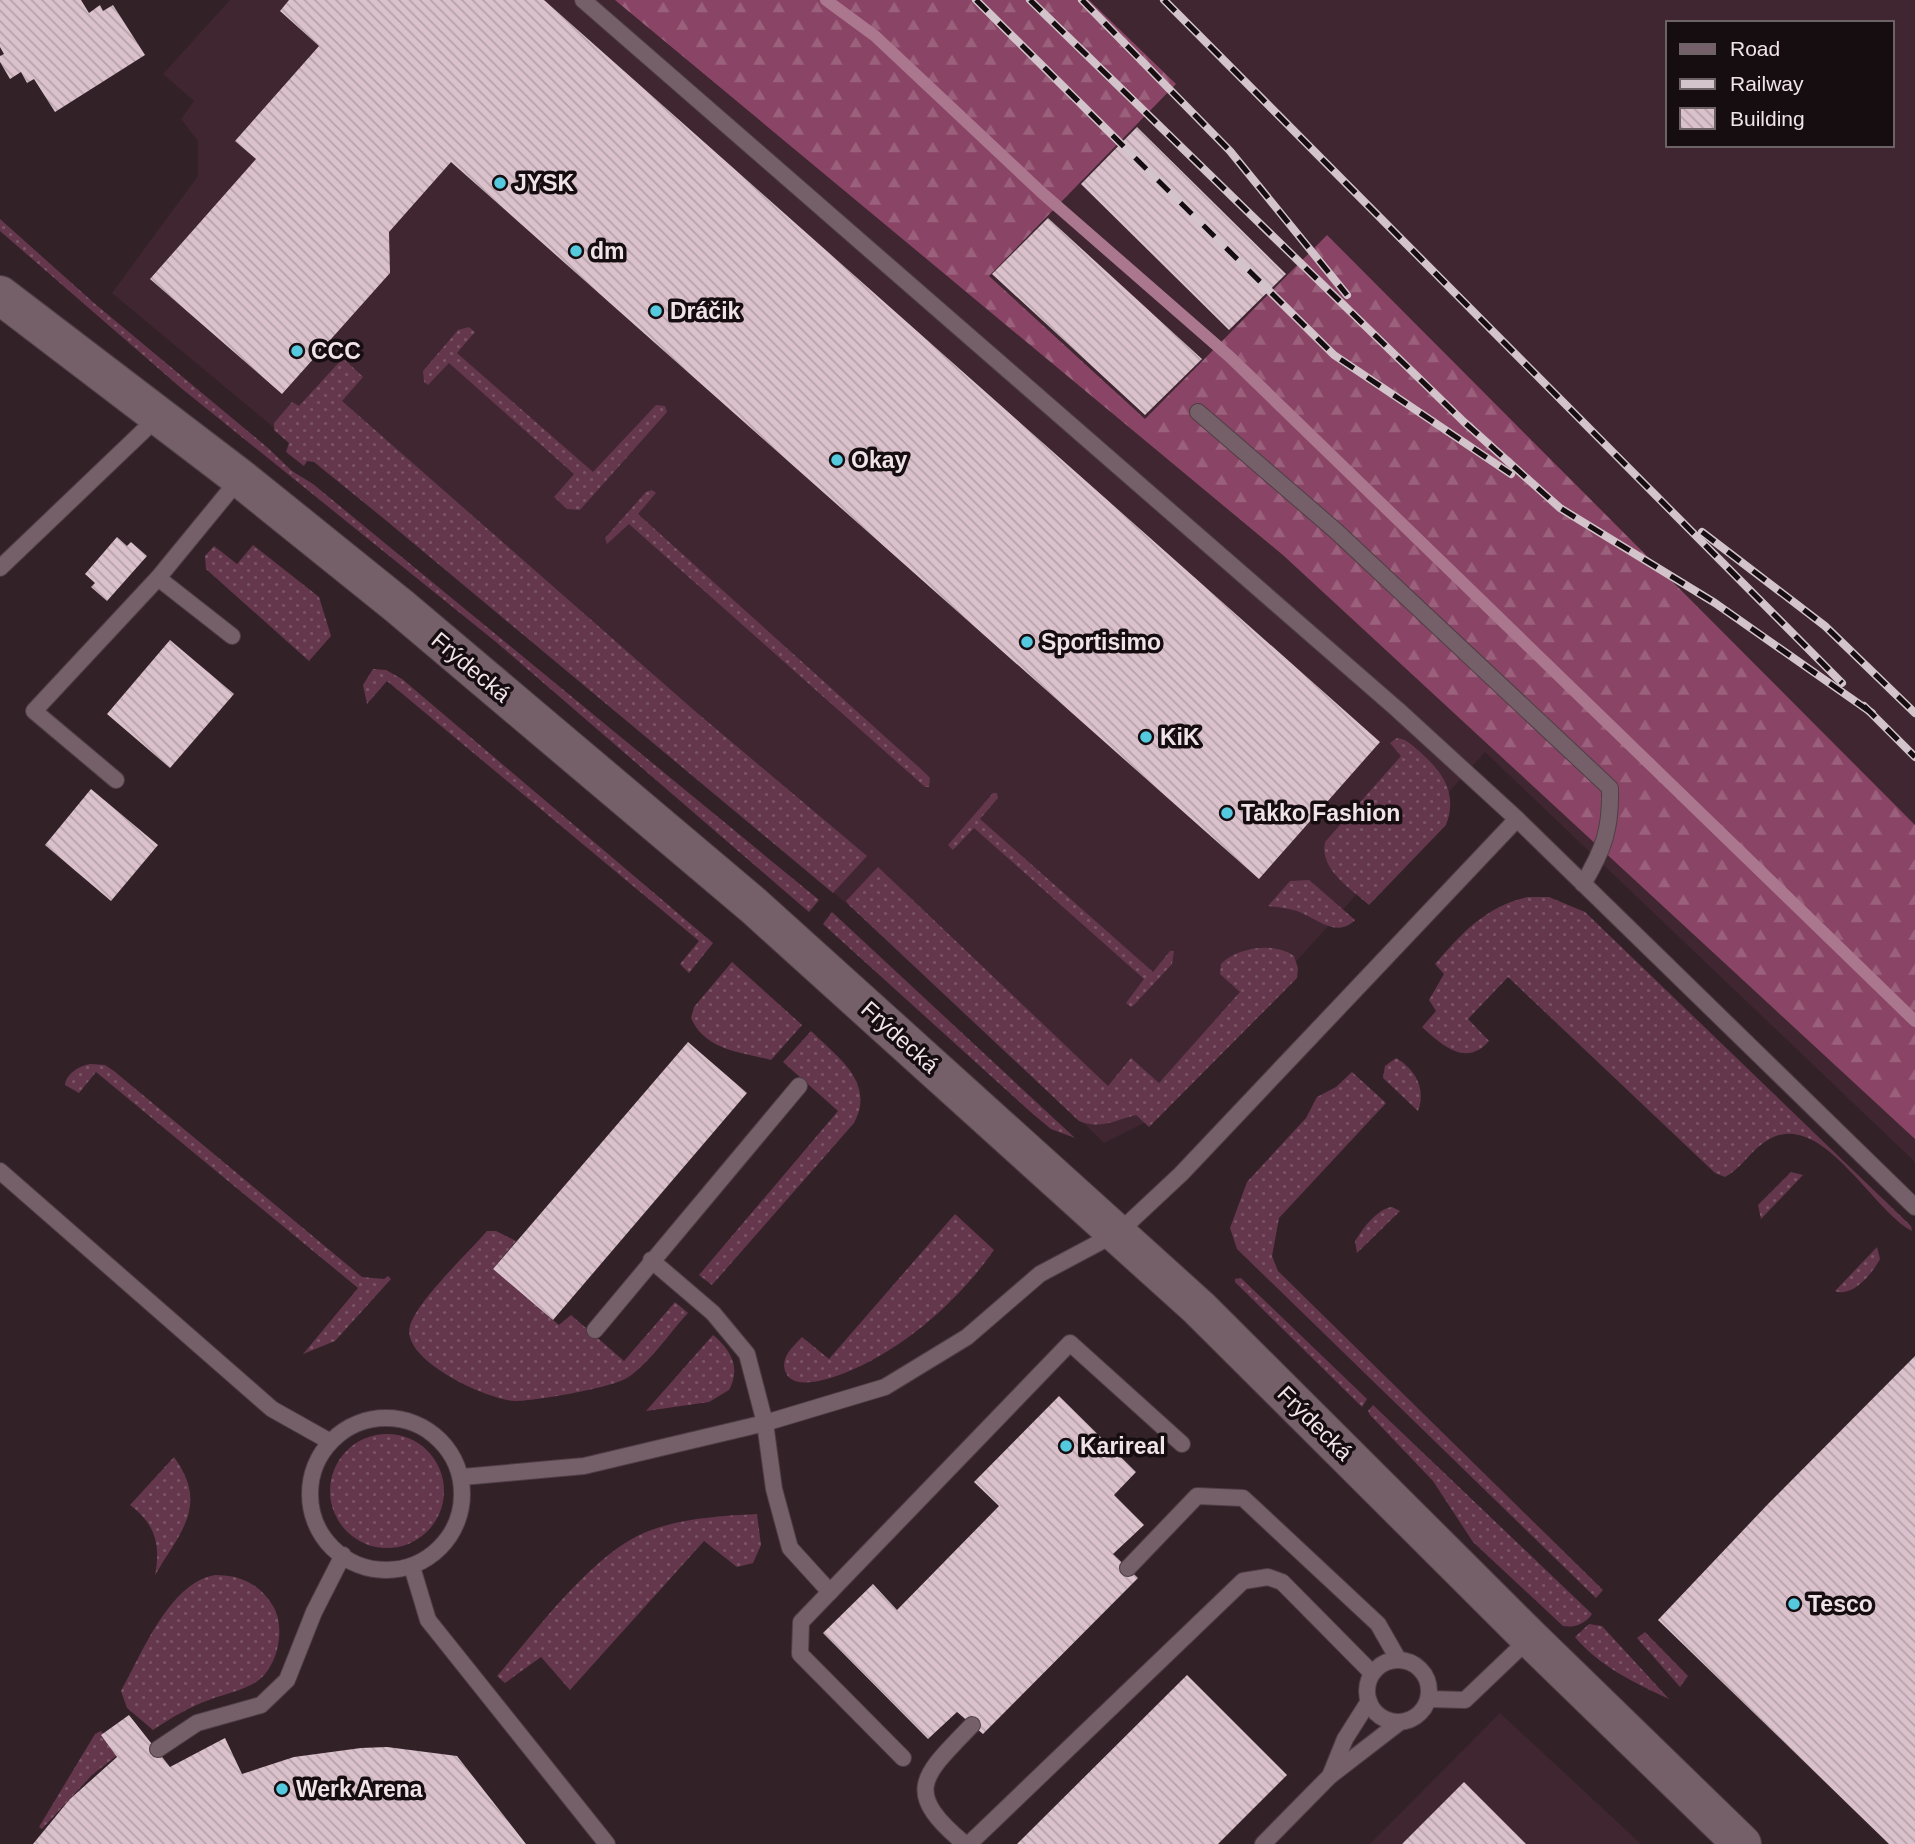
<svg xmlns="http://www.w3.org/2000/svg" width="1915" height="1844" viewBox="0 0 1915 1844" font-family="Helvetica,sans-serif">
  <defs>
    <pattern id="grass-dots" width="8" height="8" patternUnits="userSpaceOnUse" patternTransform="scale(1.75)"><rect width="8" height="8" fill="#64374c"/><path d="M2 2h.1M6 6h.1" fill="none" stroke="#7b5466" stroke-width="1.8" stroke-linecap="round"/></pattern>
    <pattern id="forest-firs" width="22" height="20" patternUnits="userSpaceOnUse" patternTransform="scale(1.75)"><rect width="22" height="20" fill="#8a4566"/><path d="M5 1l3.5 6h-7zM16 11l3.5 6h-7z" fill="#9b607c"/></pattern>
    <pattern id="building-back-hatch" width="6" height="6" patternUnits="userSpaceOnUse" patternTransform="scale(1.75)"><rect width="6" height="6" fill="#dac1cb"/><path d="M-1 5l2 2M0 0l6 6M5-1l2 2" fill="none" stroke="#b6a2aa"/></pattern>
  </defs>
  <rect width="100%" height="100%" fill="#332128"/>
  <g fill="#3f2631" fill-rule="evenodd">
    <path d="M230 0H1915V1162L1485 752 1156 1117 1104 1143 917 962 112 293 198 176V141L181 119 194 101 163 74ZM1668 23H1892V145H1668Z"/>
    <path d="M1500 1713 1641 1844H1370Z"/>
  </g>
  <g fill="url(#grass-dots)">
    <path d="M0 219 94 303 268 448 292 471 313 484 819 900 809 912 496 642 181 388 0 231Z"/>
    <path d="M469 327 475 332 457 353 593 472 656 405 665 406 667 412 580 510 567 509 554 497 574 474 449 363 428 385 424 382 423 371 458 330Z"/>
    <path d="M343 358 363 377 342 401 696 712 867 856 833 893 388 522 314 462 307 461 304 466 286 452 289 443 274 430V423L292 402 299 406Z"/>
    <path d="M652 490 656 493 638 514 922 770 930 778 929 787H925L629 524 607 544 605 538 646 492Z"/>
    <path d="M253 545 319 597 331 636 309 661 206 569 205 556 214 546 237 564Z"/>
    <path d="M373 669 386 670 402 679 713 943 689 973 680 964 699 941 387 681 367 704 363 685Z"/>
    <path d="M1397 738C1407 739 1413 746 1420 752 1443 772 1458 794 1446 825L1369 905C1352 889 1319 870 1325 842L1401 756 1390 743Z"/>
    <path d="M993 793H997L998 798 980 819 1153 972 1170 951H1174L1172 964 1134 1005 1131 1007 1126 1003 1144 979 974 828 953 850 948 845Z"/>
    <path d="M878 867 1108 1086 1131 1058 1159 1083 1240 992 1220 974 1221 964C1238 947 1274 942 1294 956L1298 968 1297 978 1149 1127 1136 1115C1115 1120 1101 1130 1079 1121L849 905 846 901Z"/>
    <path d="M1309 880 1315 885 1355 920C1336 939 1317 918 1297 911 1287 908 1278 907 1268 906L1290 881Z"/>
    <path d="M1528 897H1549L1585 912 1911 1226 1912 1231C1873 1210 1826 1118 1776 1136 1754 1144 1744 1167 1725 1177L1715 1173 1508 977 1468 1019 1489 1041C1466 1068 1441 1044 1422 1027L1436 1011 1429 1000 1444 974 1435 964C1462 933 1486 906 1528 897Z"/>
    <path d="M832 912 1075 1138 1051 1129 1034 1115 823 924Z"/>
    <path d="M732 962 802 1025 771 1060C740 1052 705 1050 691 1018L694 1007Z"/>
    <path d="M811 1031C837 1057 876 1082 854 1123L712 1285 699 1275 838 1111 783 1062Z"/>
    <path d="M1396 1058C1416 1070 1426 1089 1418 1111L1383 1078 1385 1066Z"/>
    <path d="M90 1064 105 1065 114 1071 362 1277 384 1279 388 1276 391 1279 335 1341 303 1354 358 1288 96 1072 79 1093 65 1085C66 1074 79 1066 90 1064Z"/>
    <path d="M1352 1072 1386 1103 1279 1218 1272 1256 1278 1271 1603 1590 1596 1598 1237 1249 1230 1228 1247 1182 1306 1118 1317 1097 1336 1087Z"/>
    <path d="M1791 1172 1803 1175 1761 1219 1758 1205Z"/>
    <path d="M1392 1207 1400 1211 1357 1253 1355 1241C1363 1228 1377 1209 1392 1207Z"/>
    <path d="M955 1214 994 1250C964 1293 919 1335 874 1359 857 1369 797 1397 786 1373 779 1358 793 1347 802 1337L829 1359Z"/>
    <path d="M487 1231H496L516 1241 493 1269 559 1325 571 1315 624 1361 675 1302 688 1313C671 1331 646 1368 625 1379 609 1388 535 1401 515 1401 488 1400 400 1360 410 1326 417 1301 469 1252 487 1231Z"/>
    <path d="M1877 1247 1880 1259C1872 1274 1852 1298 1835 1291Z"/>
    <path d="M1241 1278 1367 1399 1362 1407 1235 1282V1279Z"/>
    <path d="M713 1335C731 1350 741 1368 729 1390L709 1402 646 1411Z"/>
    <path d="M1373 1405 1592 1614C1585 1624 1575 1628 1563 1626L1473 1542 1433 1481 1370 1415 1368 1411Z"/>
    <circle cx="387" cy="1491" r="57"/>
    <path d="M174 1457C209 1505 181 1531 155 1575 161 1544 155 1524 130 1505Z"/>
    <path d="M757 1514 761 1545 753 1563 737 1567 704 1541 570 1690 541 1657 505 1683 497 1676C536 1631 592 1554 646 1532 681 1518 720 1516 757 1514Z"/>
    <path d="M215 1575C240 1575 260 1584 273 1606 286 1627 278 1665 259 1680 246 1690 225 1694 209 1700 189 1707 171 1718 153 1730L127 1708 121 1691C142 1654 169 1583 215 1575Z"/>
    <path d="M1589 1624 1602 1626 1669 1699C1635 1683 1600 1667 1575 1637Z"/>
    <path d="M1645 1632 1688 1676 1680 1687 1637 1638Z"/>
    <path d="M101 1731 120 1753 92 1775 42 1829 39 1827 95 1734Z"/>
  </g>
  <path fill="url(#forest-firs)" d="M615 0H1089L1176 84 989 276 1145 419 1327 235 1915 825V1139L1284 556Z"/>
  <g fill="none" stroke-linecap="round" stroke-linejoin="round">
    <path stroke="#ab778f" stroke-width="12" d="M826 0 875 36 1041 192 1230 357 1915 1021"/>
  </g>
  <g fill="url(#building-back-hatch)">
    <path d="M0 0H81L89 13 100 5 103 11 113 5 145 55 55 112 34 79 27 83 21 72 10 79 0 62V56L4 54 0 47Z"/>
    <path d="M289 0H544L1380 742 1259 879 451 162 389 232 390 273 282 394 150 279 256 159 235 141 319 46 280 11Z"/>
    <path d="M1137 127 1286 274 1229 330 1081 184Z"/>
    <path d="M1048 218 1202 359 1145 415 992 274Z"/>
    <path d="M117 537 127 546 131 542 147 556 107 601 91 587 95 583 85 574Z"/>
    <path d="M170 640 234 694 170 768 107 714Z"/>
    <path d="M91 789 158 845 111 901 45 845Z"/>
    <path d="M688 1042 747 1093 553 1320 493 1269Z"/>
    <path d="M1915 1356V1844H1889L1658 1620 1768 1504Z"/>
    <path d="M1059 1396 1136 1472 1114 1495 1144 1525 1113 1554 1138 1578 983 1734 957 1712 928 1739 823 1633 873 1584 897 1610 999 1506 974 1482Z"/>
    <path d="M1187 1675 1287 1775 1218 1844H1017Z"/>
    <path d="M129 1715 170 1767 225 1738 242 1774 294 1757 361 1748 387 1747 457 1756 526 1844H33L70 1799 117 1757 101 1735Z"/>
    <path d="M1464 1782 1526 1844H1402Z"/>
  </g>
  <g fill="none" stroke-linecap="round" stroke-linejoin="round">
    <g stroke="#4e3e45" stroke-width="18">
      <g id="service">
        <path d="M583 0 1398 710 1517 819"/>
        <path d="M1198 412 1336 531 1610 788C1611 829 1604 849 1583 884"/>
        <path d="M0 568 159 416"/>
        <path d="M232 636 158 578 240 478"/>
        <path d="M116 780 34 711 158 578"/>
        <path d="M0 1171 272 1409 329 1441"/>
        <path d="M651 1260 713 1313 747 1354 765 1423 774 1489 790 1548 830 1592"/>
        <path d="M595 1330 799 1086"/>
        <circle cx="386" cy="1494" r="76"/>
        <path d="M462 1477 584 1466 765 1423 885 1387 967 1337 1040 1274 1119 1232 1181 1174 1517 819 1915 1207"/>
        <path d="M412 1567 428 1620 607 1844"/>
        <path d="M1128 1568 1197 1496 1243 1498 1378 1624 1398 1659"/>
        <circle cx="1398" cy="1691" r="31"/>
        <path d="M1429 1699 1465 1700 1530 1638"/>
        <path d="M158 1749 197 1723 261 1705 287 1680 314 1612 343 1555"/>
        <path d="M903 1758 800 1654 801 1622 1070 1343 1182 1444"/>
        <path d="M1330 1776 1345 1739 1369 1701"/>
        <path d="M965 1844C901 1791 923 1776 972 1725"/>
        <path d="M969 1844 1243 1581 1268 1577 1282 1582 1372 1673"/>
        <path d="M1263 1844 1330 1776 1400 1722"/>
      </g>
    </g>
    <g stroke="#4e3e45" stroke-width="40">
      <path id="secondary" d="M0 295 240 478 399 606 754 906 1199 1308 1530 1638 1742 1844"/>
    </g>
    <use href="#service" stroke="#755f68" stroke-width="16"/>
    <use href="#secondary" stroke="#755f68" stroke-width="38"/>
    <g stroke="#d2c4ca" stroke-width="8">
      <g id="rail">
        <path d="M976 0 1334 355 1511 474"/>
        <path d="M1030 0 1464 422 1560 508 1715 603 1872 713"/>
        <path d="M1082 0 1230 151 1347 295"/>
        <path d="M1164 0 1842 683"/>
        <path d="M1702 532 1825 626 1915 713"/>
        <path d="M1864 706 1915 757"/>
      </g>
    </g>
    <use href="#rail" stroke="#150d10" stroke-width="5" stroke-dasharray="16" stroke-linecap="butt"/>
  </g>
  <g fill="#55cadf" stroke="#150d10" stroke-width="2.5">
    <circle cx="500" cy="183" r="7"/>
    <circle cx="576" cy="251" r="7"/>
    <circle cx="656" cy="311" r="7"/>
    <circle cx="297" cy="351" r="7"/>
    <circle cx="837" cy="460" r="7"/>
    <circle cx="1027" cy="642" r="7"/>
    <circle cx="1146" cy="737" r="7"/>
    <circle cx="1227" cy="813" r="7"/>
    <circle cx="1066" cy="1446" r="7"/>
    <circle cx="1794" cy="1604" r="7"/>
    <circle cx="282" cy="1789" r="7"/>
  </g>
  <g text-anchor="middle" dominant-baseline="central" stroke-width="7" stroke-linejoin="round" paint-order="stroke">
    <g font-size="23" font-weight="bold" fill="#f1e4e9" stroke="#150d10" text-anchor="start">
      <text x="514" y="183">JYSK</text>
      <text x="590" y="251">dm</text>
      <text x="670" y="311">Dráčik</text>
      <text x="311" y="351">CCC</text>
      <text x="851" y="460">Okay</text>
      <text x="1041" y="642">Sportisimo</text>
      <text x="1160" y="737">KiK</text>
      <text x="1241" y="813">Takko Fashion</text>
      <text x="1080" y="1446">Karireal</text>
      <text x="1808" y="1604">Tesco</text>
      <text x="296" y="1789">Werk Arena</text>
    </g>
    <g font-size="23" fill="#f1e4e9" stroke="#150d10">
      <text transform="translate(471 667) rotate(40)">Frýdecká</text>
      <text transform="translate(900 1037) rotate(42)">Frýdecká</text>
      <text transform="translate(1315 1423) rotate(45)">Frýdecká</text>
    </g>
  </g>
  <rect x="1666" y="21" width="228" height="126" fill="#150d10" stroke="#6d6367" stroke-width="2"/>
  <rect x="1680" y="44" width="35" height="10" fill="#755f68" stroke="#6d6367" stroke-width="2"/>
  <text x="1730" y="56" font-size="21" fill="#f1e4e9">Road</text>
  <rect x="1680" y="79" width="35" height="10" fill="#d2c4ca" stroke="#6d6367" stroke-width="2"/>
  <text x="1730" y="91" font-size="21" fill="#f1e4e9">Railway</text>
  <rect x="1680" y="108" width="35" height="21" fill="url(#building-back-hatch)" stroke="#6d6367" stroke-width="2"/>
  <text x="1730" y="126" font-size="21" fill="#f1e4e9">Building</text>
</svg>
